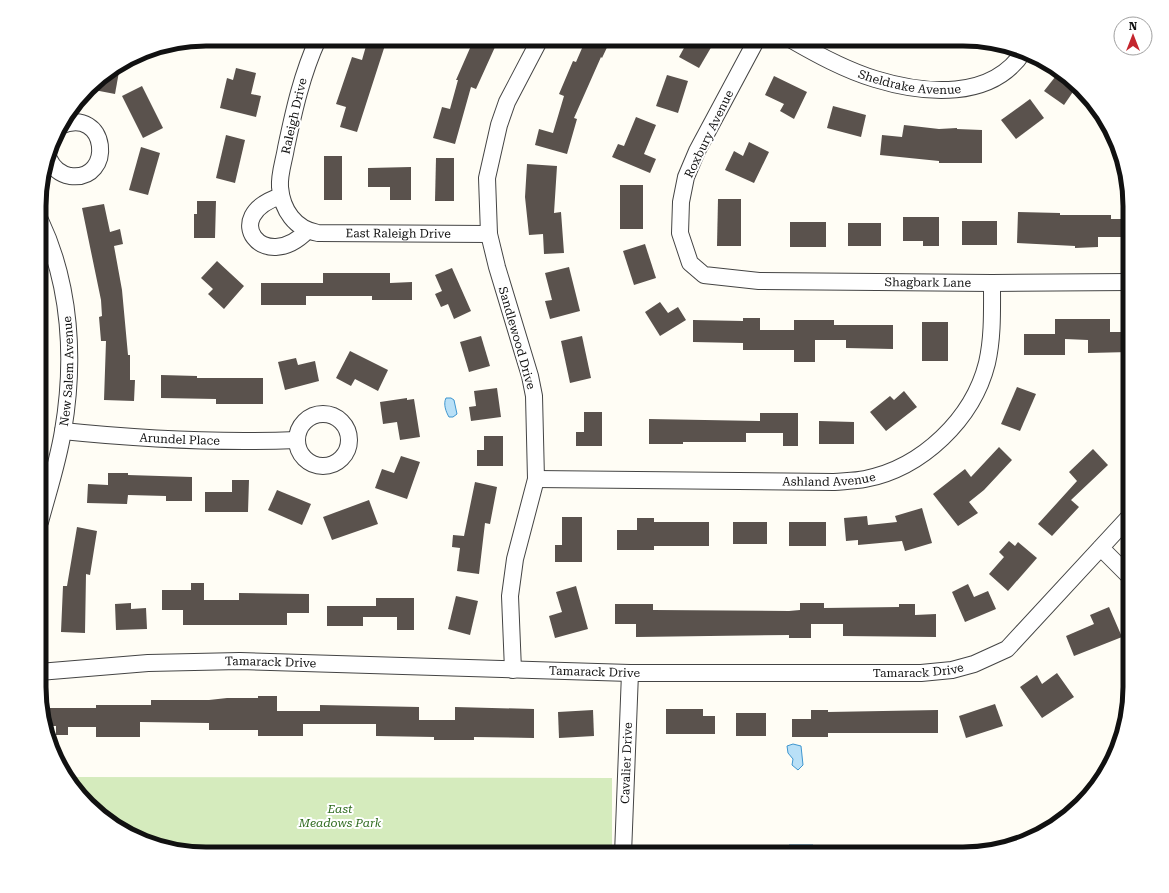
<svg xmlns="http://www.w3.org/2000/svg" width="1169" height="893" viewBox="0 0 1169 893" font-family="'Roboto Serif',serif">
  <rect width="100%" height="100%" fill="#fffdf5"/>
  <path fill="#d5ebbd" d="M69 777 612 778V854H195L142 841 96 813Z"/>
  <g fill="#b9e0f7" stroke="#3f96cf">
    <path d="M446 398H451L454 400 457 414 453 417H449C446 412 443 404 446 398Z"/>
    <path d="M793 744 801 746 803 765 798 770 792 765 793 759 788 753 787 746Z"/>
    <path d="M789 845H813L814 854H789Z"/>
  </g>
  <g fill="#5a524d">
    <path d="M368 39H387L357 132 340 127 346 107 336 104 352 57 362 60Z"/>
    <path d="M474 39 495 47 476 89 471 87 455 144 433 138 442 107 450 109 458 80H456Z"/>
    <path d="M586 39H611L602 58 601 57 574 118 577 119 567 154 535 145 539 129 553 133 564 96 559 94 573 61 576 62Z"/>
    <path d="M689 39H716L699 68 679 57Z"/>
    <path d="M120 66 115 94 89 89 96 80Z"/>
    <path d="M236 68 256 73 251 94 261 96 256 117 220 108 227 78 233 80Z"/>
    <path d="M1059 72 1073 80 1077 86 1064 105 1044 91Z"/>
    <path d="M667 75 688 81 678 113 656 106Z"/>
    <path d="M774 76 807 92 794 119 780 111 784 104 765 95Z"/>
    <path d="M142 86 163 128 143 138 122 96Z"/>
    <path d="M1030 99 1044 118 1016 139 1001 120Z"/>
    <path d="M833 106 866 115 861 137 827 128Z"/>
    <path d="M636 117 656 125 644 154 656 159 650 173 612 157 618 144 624 146Z"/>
    <path d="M904 125 939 129 957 128V129L982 130V163H939V161L880 155 882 135 902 137Z"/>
    <path d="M226 135 245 140 235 183 216 178Z"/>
    <path d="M749 142 769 152 754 183 725 170 734 151 743 156Z"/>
    <path d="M141 147 160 153 148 195 129 190Z"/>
    <rect x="324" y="156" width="18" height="44"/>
    <path d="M436 158H454V201H435Z"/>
    <path d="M527 164 557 166 554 213 561 212 564 253 544 254 543 234 529 235 525 197Z"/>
    <path d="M411 167V200H390V187H368V168Z"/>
    <rect x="620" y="185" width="23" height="44"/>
    <path d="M718 199H741V246H717Z"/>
    <path d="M197 201H216L215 238H194V214H197Z"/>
    <path d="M104 204 110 232 120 229 123 244 114 246 122 290 128 355H130V380H135L134 401 104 400 106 341H101L99 317 102 316 101 300 82 208Z"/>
    <path d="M1018 212 1060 213V215H1111V219H1124V237H1098V247L1075 248V246L1017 243Z"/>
    <path d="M903 217H939V246H923V241H903Z"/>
    <rect x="962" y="221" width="35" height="24"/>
    <rect x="790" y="222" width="36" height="25"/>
    <rect x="848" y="223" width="33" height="23"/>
    <path d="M645 244 656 278 634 285 623 251Z"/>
    <path d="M217 261 244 286 224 309 208 294 213 289 201 278Z"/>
    <path d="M569 267 580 311 550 319 545 301 552 300 545 273Z"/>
    <path d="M452 268 471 311 454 319 448 304 441 307 435 294 442 291 435 275Z"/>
    <path d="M323 273H390V283L412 282V300H372V296H306V305H261V283H323Z"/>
    <path d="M660 302 668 313 678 307 686 320 660 336 645 312Z"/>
    <path d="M743 318H760V330H794V320H834V325H893V349L846 348V340H815V362H794V350H743V343L693 342V320L743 321Z"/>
    <path d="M1055 319H1110V332H1129L1130 352 1088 353V340L1065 339V355H1024V334H1055Z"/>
    <rect x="922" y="322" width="26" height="39"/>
    <path d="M481 336 490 366 469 372 460 342Z"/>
    <path d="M582 336 591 378 570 383 561 341Z"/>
    <path d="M350 351 388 370 378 391 355 379 351 386 336 378Z"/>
    <path d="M296 358 298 365 315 361 319 381 285 390 278 362Z"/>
    <path d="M161 375 197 376V378H263V404H216V399L161 398Z"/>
    <path d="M1017 387 1036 394 1020 431 1001 424Z"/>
    <path d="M497 388 501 417 471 421 469 407 476 406 474 391Z"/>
    <path d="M904 391 917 407 886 431 870 412 890 396 894 400Z"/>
    <path d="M407 398V400L414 399 420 437 400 440 397 422 383 424 380 402Z"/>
    <path d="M584 412H602V446H576V432H584Z"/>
    <path d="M760 413H798V446H783V433H746V442H683V444H649V419L760 421Z"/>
    <path d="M819 421 854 422V444H819Z"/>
    <path d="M484 436H503V466H477V450H484Z"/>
    <path d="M999 447 1012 460 984 490 969 502 978 513 958 526 933 494 965 469 971 477Z"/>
    <path d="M1093 449 1108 465 1071 500 1079 507 1052 536 1038 524 1077 481 1069 472Z"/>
    <path d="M401 456 420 462 407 499 375 488 382 469 394 473Z"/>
    <path d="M108 473H128V475L192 477V501H166V496L128 495 127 504 87 503 88 484 108 485Z"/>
    <path d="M232 480H249L248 512H205V492H232Z"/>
    <path d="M475 482 497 487 490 524 485 523 479 574 457 571 460 548 452 547 453 535 464 536Z"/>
    <path d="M277 490 311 504 302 525 268 510Z"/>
    <path d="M369 500 378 524 332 540 323 517Z"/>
    <path d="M922 508 932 543 905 551 902 541 858 545V540L846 541 844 518 867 516 868 525 897 522 895 516Z"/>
    <path d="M562 517H582V562H555V545H562Z"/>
    <path d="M637 518H654V522H709V546H654V550H617V530H637Z"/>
    <rect x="733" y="522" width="34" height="22"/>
    <rect x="789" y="522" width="37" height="24"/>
    <path d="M77 527 97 531 90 575 86 574 85 633 61 632 63 586H67Z"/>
    <path d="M1009 541 1015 546 1018 542 1037 558 1008 591 989 574 1004 557 999 552Z"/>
    <path d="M191 583H204V600H239V593L309 594V613H287V625H183V610H162V590H191Z"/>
    <path d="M968 584 974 597 988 591 996 609 965 622 952 592Z"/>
    <path d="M576 586 588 629 555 638 549 616 562 612 556 592Z"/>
    <path d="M456 596 478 601 470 635 448 629Z"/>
    <path d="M376 598H414V630H397V617H363V626H327V606H376Z"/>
    <path d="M131 603V609L146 608 147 629 116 630 115 604Z"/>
    <path d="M800 603H824V608L899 607V604H915V615L936 614V637L843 636V624H811V638H789V635L636 637V624H615V604H653V610L789 611 800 610Z"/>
    <path d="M1109 607 1122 637 1074 656 1066 636 1094 624 1090 615Z"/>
    <path d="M1057 673 1074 697 1042 718 1020 687 1037 675 1042 684Z"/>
    <path d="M258 696H277V711H320V705L419 707V720H455V707L534 709V738L474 737V740H434V737L376 736V724H303V736H258V730H209V723L140 722V737H96V727H68V735H56V726H47L44 715V708H96V705H151V700H209L227 698H258Z"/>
    <path d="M995 704 1003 726 966 738 959 716Z"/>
    <path d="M666 709H703V716H715V734H666Z"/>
    <path d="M593 710 594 736 559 738 558 712Z"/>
    <path d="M811 710H828V712L938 710V733H828V737H792V719H811Z"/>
    <rect x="736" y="713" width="30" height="23"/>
  </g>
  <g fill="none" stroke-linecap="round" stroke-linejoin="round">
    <g stroke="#444" stroke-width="18">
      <g id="minor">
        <path id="s1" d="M318 39C302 74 294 110 286 148 284 161 279 174 280 187 282 210 295 229 318 233L489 234"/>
        <path id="s2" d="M757 39 697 151 686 177 681 202 680 233 690 263 704 275 759 281 992 283 1130 282"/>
        <path id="s3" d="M790 39C816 54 845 70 875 79 924 94 992 101 1024 51"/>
        <path d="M49 159C53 168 60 174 70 176 115 182 108 105 60 126"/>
        <path d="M281 196C218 216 264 275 307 231"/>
        <circle cx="323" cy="440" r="26"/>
        <path id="s4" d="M63 431C140 439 219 443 297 440"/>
        <path id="s5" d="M536 479 834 482C844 481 855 481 865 479 922 468 973 419 987 363 993 337 992 309 992 283"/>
        <path id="s6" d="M40 522C48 492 58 462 63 431 75 361 71 285 40 220"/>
        <path d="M1101 548 1130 577"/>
        <path d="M513 670 510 596 515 559 536 479 534 396 530 376 497 267 489 234 487 178 499 125 507 102 540 39"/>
        <path id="s7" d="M39 672 148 663 240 661 630 673H921L952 670 974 664 1007 649 1130 516"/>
        <path id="s8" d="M623 854 630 673"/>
      </g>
    </g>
    <use href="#minor" stroke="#fff" stroke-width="16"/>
  </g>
  <g text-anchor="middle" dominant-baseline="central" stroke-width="4" stroke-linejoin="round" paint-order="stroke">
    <g font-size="12" fill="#111" stroke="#fff">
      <text stroke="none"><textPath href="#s3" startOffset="129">Sheldrake Avenue</textPath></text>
      <text transform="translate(294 116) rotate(-77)">Raleigh Drive</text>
      <text transform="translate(709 134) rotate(-64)">Roxbury Avenue</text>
      <text stroke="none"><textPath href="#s1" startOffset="298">East Raleigh Drive</textPath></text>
      <text stroke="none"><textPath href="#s2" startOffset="486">Shagbark Lane</textPath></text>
      <text transform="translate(517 338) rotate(74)">Sandlewood Drive</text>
      <text stroke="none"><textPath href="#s6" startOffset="154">New Salem Avenue</textPath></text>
      <text stroke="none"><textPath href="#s4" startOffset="117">Arundel Place</textPath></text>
      <text stroke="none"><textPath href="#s5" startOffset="293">Ashland Avenue</textPath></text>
      <text stroke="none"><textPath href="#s7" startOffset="232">Tamarack Drive</textPath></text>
      <text stroke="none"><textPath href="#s7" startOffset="880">Tamarack Drive</textPath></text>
      <text stroke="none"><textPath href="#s7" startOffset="556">Tamarack Drive</textPath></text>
      <text stroke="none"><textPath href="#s8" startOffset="91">Cavalier Drive</textPath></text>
    </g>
    <g font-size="12" font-style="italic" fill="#2f6b1f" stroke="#fff">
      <text x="340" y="809">East<tspan x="340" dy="14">Meadows Park</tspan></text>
    </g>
  </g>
  <path d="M0 0H1169V893H0ZM206 46H963A160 160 0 0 1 1123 206V687A160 160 0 0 1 963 847H206A160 160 0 0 1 46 687V206A160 160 0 0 1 206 46Z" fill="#fff" fill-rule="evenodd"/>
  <path fill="none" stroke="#111" stroke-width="5" d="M206 46H963A160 160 0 0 1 1123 206V687A160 160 0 0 1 963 847H206A160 160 0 0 1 46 687V206A160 160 0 0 1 206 46Z"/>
  <g transform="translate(1133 36)"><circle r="19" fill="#ffffff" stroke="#a0a0a0"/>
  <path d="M0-3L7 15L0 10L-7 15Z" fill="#c4262e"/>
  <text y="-6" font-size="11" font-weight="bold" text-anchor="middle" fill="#111111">N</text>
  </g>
</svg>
